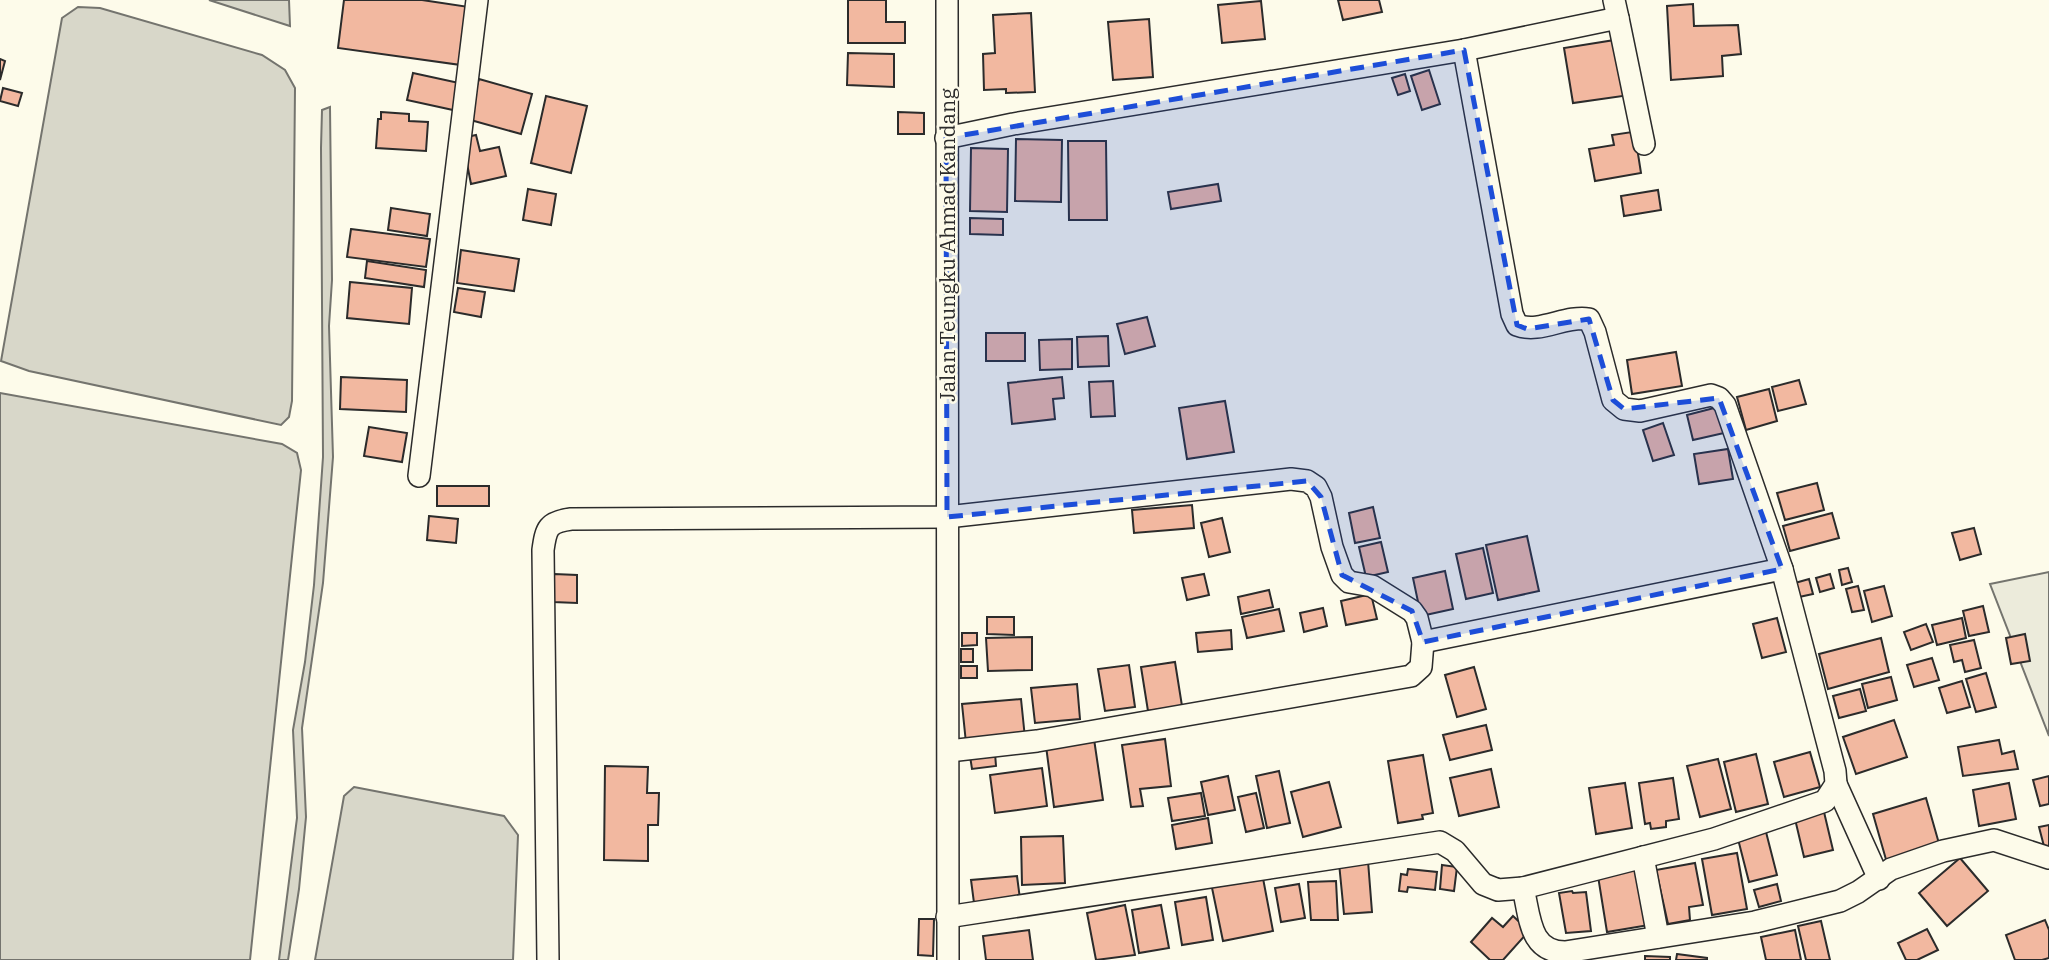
<svg xmlns="http://www.w3.org/2000/svg" width="2049" height="960" viewBox="0 0 2049 960" font-family="'IBM Plex Serif',serif">
  <rect width="100%" height="100%" fill="#fdfbea"/>
  <path fill="#ecebdb" stroke="#74746e" stroke-width="2" d="M2049 572V736L1990 584Z"/>
  <g fill="#d8d7c9" stroke="#74746e" stroke-width="2">
    <path d="M209 0H289L290 26Z"/>
    <path d="M78 7 100 8 262 55 285 70 295 88 292 401 289 417 281 425 29 371 1 361 62 18Z"/>
    <path d="M330 107 332 280 329 326 333 457 323 583 302 728 306 817 299 889 288 960H279L297 818 293 730 305 662 314 585 323 457 321 148 322 110Z"/>
    <path d="M0 393 282 444 297 453 301 470 250 960H0Z"/>
    <path d="M354 787 504 816 518 835 513 960H315L344 796Z"/>
  </g>
  <g fill="#f2b8a0" stroke="#2b2b2b" stroke-width="2">
    <path d="M344 0H422L469 7 461 65 338 48Z"/>
    <path d="M848 0H886V22H905V43H848Z"/>
    <path d="M1338 0H1379L1382 12 1343 20Z"/>
    <path d="M1261 1 1265 39 1222 43 1218 5Z"/>
    <path d="M1693 4 1694 26 1738 25 1741 54 1722 56 1723 76 1671 80 1667 6Z"/>
    <path d="M1031 13 1035 92 1006 93V89L984 90 983 54 995 53 993 15Z"/>
    <path d="M1149 19 1153 77 1113 80 1108 22Z"/>
    <path d="M1621 39 1630 95 1573 103 1564 48Z"/>
    <path d="M848 53 894 54V87L847 85Z"/>
    <path d="M0 59 5 61 0 80Z"/>
    <path d="M1429 70 1440 104 1422 110 1411 76Z"/>
    <path d="M413 73 459 83 453 110 407 100Z"/>
    <path d="M1405 74 1410 91 1398 95 1392 78Z"/>
    <path d="M479 79 532 94 521 134 467 119Z"/>
    <path d="M3 88 22 93 18 106 0 101Z"/>
    <path d="M546 96 587 106 571 173 531 163Z"/>
    <path d="M381 112 409 114V121L428 122 426 151 376 148 378 119H381Z"/>
    <path d="M898 112 924 113V134H898Z"/>
    <path d="M1632 132 1636 141 1641 173 1595 181 1589 149 1614 145 1612 135Z"/>
    <path d="M476 135 480 151 499 147 506 176 471 184 462 138Z"/>
    <path d="M1016 139 1062 140 1061 202 1015 201Z"/>
    <path d="M1068 141H1106L1107 220H1069Z"/>
    <path d="M971 148 1008 149 1007 212 970 211Z"/>
    <path d="M1218 184 1221 201 1171 209 1168 192Z"/>
    <path d="M528 189 556 194 551 225 523 220Z"/>
    <path d="M1658 190 1661 210 1624 216 1621 196Z"/>
    <path d="M391 208 430 214 427 236 388 230Z"/>
    <path d="M970 218 1003 219V235L970 234Z"/>
    <path d="M351 229 430 239 426 267 347 257Z"/>
    <path d="M461 250 519 259 514 291 457 283Z"/>
    <path d="M367 261 426 270 424 287 365 278Z"/>
    <path d="M350 282 412 288 409 324 347 318Z"/>
    <path d="M458 288 485 292 481 317 454 312Z"/>
    <path d="M1147 317 1155 346 1125 354 1117 324Z"/>
    <rect x="986" y="333" width="39" height="28"/>
    <path d="M1108 336 1109 366 1078 367 1077 337Z"/>
    <path d="M1072 339V369L1040 370 1039 340Z"/>
    <path d="M1676 352 1682 386 1632 394 1627 360Z"/>
    <path d="M341 377 407 380 406 412 340 409Z"/>
    <path d="M1062 377 1064 398 1053 399 1055 419 1012 424 1008 383Z"/>
    <path d="M1799 380 1806 404 1778 411 1772 387Z"/>
    <path d="M1113 381 1115 416 1091 417 1089 382Z"/>
    <path d="M1769 389 1777 421 1746 430 1737 397Z"/>
    <path d="M1225 401 1234 452 1187 459 1179 408Z"/>
    <path d="M1718 407 1724 433 1693 440 1687 415Z"/>
    <path d="M1663 423 1674 455 1653 461 1643 430Z"/>
    <path d="M369 427 407 433 402 462 364 456Z"/>
    <path d="M1728 449 1733 479 1699 484 1694 454Z"/>
    <path d="M1817 483 1824 510 1785 520 1777 493Z"/>
    <rect x="437" y="486" width="52" height="20"/>
    <path d="M1192 505 1194 528 1134 533 1132 510Z"/>
    <path d="M1373 507 1380 538 1355 543 1349 513Z"/>
    <path d="M1832 513 1839 538 1790 551 1783 526Z"/>
    <path d="M429 516 458 519 456 543 427 540Z"/>
    <path d="M1222 518 1230 552 1209 557 1201 523Z"/>
    <path d="M1974 528 1981 554 1960 560 1952 533Z"/>
    <path d="M1527 536 1539 591 1498 600 1486 545Z"/>
    <path d="M1381 542 1388 572 1366 577 1359 547Z"/>
    <path d="M1483 548 1493 593 1466 599 1456 554Z"/>
    <path d="M1848 568 1852 582 1842 585 1839 570Z"/>
    <path d="M1445 571 1453 609 1421 616 1413 578Z"/>
    <path d="M554 574 577 575V603L553 602Z"/>
    <path d="M1204 574 1209 595 1187 600 1182 578Z"/>
    <path d="M1830 574 1834 588 1820 592 1816 578Z"/>
    <path d="M1809 579 1813 594 1799 597 1795 583Z"/>
    <path d="M1858 586 1864 610 1852 612 1846 589Z"/>
    <path d="M1884 586 1892 616 1872 622 1864 591Z"/>
    <path d="M1269 590 1273 607 1241 614 1238 597Z"/>
    <path d="M1371 594 1377 619 1346 625 1341 601Z"/>
    <path d="M1983 606 1989 632 1969 636 1963 611Z"/>
    <path d="M1323 608 1327 626 1304 632 1300 613Z"/>
    <path d="M1279 609 1284 631 1247 638 1242 617Z"/>
    <path d="M987 617H1014V635L987 634Z"/>
    <path d="M1777 618 1786 652 1762 658 1753 624Z"/>
    <path d="M1962 618 1966 638 1937 645 1932 625Z"/>
    <path d="M1926 624 1933 642 1911 650 1904 632Z"/>
    <path d="M1231 630 1232 649 1198 652 1196 633Z"/>
    <path d="M962 633H977V645L962 646Z"/>
    <path d="M2025 634 2030 661 2011 664 2006 638Z"/>
    <path d="M1032 637V670L988 671 986 638Z"/>
    <path d="M1881 638 1889 672 1828 689 1819 654Z"/>
    <path d="M1974 640 1981 668 1965 672 1962 660 1954 662 1950 645Z"/>
    <rect x="961" y="649" width="12" height="13"/>
    <path d="M1932 658 1939 680 1914 687 1907 665Z"/>
    <path d="M1175 662 1182 706 1148 711 1141 667Z"/>
    <path d="M1129 665 1135 707 1105 711 1098 669Z"/>
    <rect x="961" y="666" width="16" height="12"/>
    <path d="M1474 667 1486 709 1457 717 1445 675Z"/>
    <path d="M1986 673 1996 707 1976 712 1966 679Z"/>
    <path d="M1891 677 1897 700 1868 708 1862 684Z"/>
    <path d="M1962 681 1970 707 1947 713 1939 688Z"/>
    <path d="M1077 684 1080 719 1035 723 1031 688Z"/>
    <path d="M1860 689 1866 711 1839 718 1833 696Z"/>
    <path d="M1021 699 1025 738 966 743 962 704Z"/>
    <path d="M1894 720 1907 757 1856 774 1843 737Z"/>
    <path d="M1486 725 1492 750 1450 760 1443 735Z"/>
    <path d="M1094 739 1103 800 1054 807 1046 746Z"/>
    <path d="M1165 739 1171 786 1140 789 1143 806 1131 807 1122 745Z"/>
    <path d="M1999 740 2002 754 2014 751 2018 769 1963 776 1958 747Z"/>
    <path d="M1810 752 1820 787 1784 797 1774 762Z"/>
    <path d="M995 753 996 766 972 769 970 756Z"/>
    <path d="M1756 754 1768 804 1736 812 1724 762Z"/>
    <path d="M1423 755 1433 813 1422 815 1423 819 1398 823 1388 761Z"/>
    <path d="M1718 759 1731 809 1700 817 1687 766Z"/>
    <path d="M605 766 648 767 647 793H659L658 825H648V861L604 860Z"/>
    <path d="M1042 768 1047 806 995 813 990 775Z"/>
    <path d="M1491 769 1499 807 1459 816 1450 778Z"/>
    <path d="M1279 771 1290 823 1267 828 1256 776Z"/>
    <path d="M1228 776 1235 810 1208 815 1201 782Z"/>
    <path d="M2049 776V804L2040 806 2033 780Z"/>
    <path d="M1673 778 1679 819 1666 821V827L1651 829 1650 823 1645 824 1639 783Z"/>
    <path d="M1329 782 1341 827 1303 837 1291 792Z"/>
    <path d="M1625 783 1632 828 1596 834 1589 788Z"/>
    <path d="M2009 783 2016 819 1979 826 1973 790Z"/>
    <path d="M1201 793 1205 816 1172 821 1168 798Z"/>
    <path d="M1256 793 1264 828 1246 832 1238 797Z"/>
    <path d="M1926 798 1940 847 1887 863 1873 814Z"/>
    <path d="M1824 812 1833 850 1804 857 1795 819Z"/>
    <path d="M1208 818 1212 843 1176 849 1172 825Z"/>
    <path d="M2049 825V854H2046L2039 827Z"/>
    <path d="M1766 832 1777 875 1749 882 1738 839Z"/>
    <path d="M1063 836 1065 883 1022 885 1021 837Z"/>
    <path d="M1737 853 1747 909 1712 915 1702 859Z"/>
    <path d="M1960 858 1988 891 1947 926 1919 893Z"/>
    <path d="M1368 861 1372 912 1344 914 1339 863Z"/>
    <path d="M1695 863 1703 905 1689 907 1690 920 1668 924 1656 870Z"/>
    <path d="M1442 865 1457 867 1454 891 1440 889Z"/>
    <path d="M1645 868 1655 924 1607 932 1598 876Z"/>
    <path d="M1408 869 1437 872 1435 890 1408 887 1407 892 1399 891 1401 874 1407 875Z"/>
    <path d="M1262 873 1273 931 1223 941 1211 883Z"/>
    <path d="M1017 876 1020 899 974 903 971 880Z"/>
    <path d="M1336 881 1338 920H1311L1308 882Z"/>
    <path d="M1299 884 1305 918 1281 922 1275 888Z"/>
    <path d="M1777 884 1781 901 1759 907 1754 890Z"/>
    <path d="M1572 891 1573 893 1586 892 1591 931 1566 933 1559 893Z"/>
    <path d="M1206 897 1213 940 1182 945 1175 902Z"/>
    <path d="M1125 905 1135 955 1096 960 1087 913Z"/>
    <path d="M1161 905 1169 948 1139 953 1132 910Z"/>
    <path d="M1513 916 1529 931 1503 960H1490L1471 942 1492 918 1503 927Z"/>
    <path d="M919 919H934L933 956 918 955Z"/>
    <path d="M2045 920 2049 930V958L2042 960H2015L2006 935Z"/>
    <path d="M1821 921 1830 960H1806L1798 926Z"/>
    <path d="M1927 929 1938 950 1917 960H1906L1898 943Z"/>
    <path d="M1029 930 1033 960H986L983 936Z"/>
    <path d="M1795 930 1801 960H1766L1761 937Z"/>
    <path d="M1677 954 1707 958V960H1676Z"/>
    <path d="M1645 956 1670 957V960H1645Z"/>
  </g>
  <g fill="none" stroke-linecap="round" stroke-linejoin="round">
    <g stroke="#2b2b2b" stroke-width="24">
      <g id="street">
        <path d="M947 0 948 960"/>
        <path d="M1618 18 1644 144"/>
        <path d="M946 138 1013 124 1464 50 1618 18 1614 0"/>
        <path d="M419 476 477 0"/>
        <path d="M1423 642 1782 569"/>
        <path d="M1836 784 1879 879"/>
        <path d="M1643 857 1658 937"/>
        <path d="M1523 888C1530 916 1529 952 1565 952L1755 922 1840 901 1858 892 1891 869 1943 851 1994 840 2049 858"/>
        <path d="M947 917 1440 842 1455 851 1483 884 1498 890 1523 888 1714 839 1825 801 1836 784 1835 771 1782 569 1725 405 1719 398 1711 395 1640 411 1624 409 1613 400 1595 332 1589 319C1565 315 1540 334 1517 325L1512 314 1464 50"/>
        <path d="M548 960 543 550C546 528 548 522 571 519L947 517 1291 479 1307 481 1316 487 1321 497 1332 547 1342 575 1349 582 1372 586 1412 611 1417 618 1423 642 1421 667 1411 676 1037 741 949 751"/>
      </g>
    </g>
    <use href="#street" stroke="#fdfbea" stroke-width="21"/>
  </g>
  <path fill="#1d4ed8" fill-opacity="0.2" stroke="#1d4ed8" stroke-width="5" stroke-dasharray="14 9" stroke-linejoin="round" d="M1464 50 1517 325 1527 329 1589 319 1613 400 1624 409 1719 398 1782 569 1423 642 1412 611 1342 575 1321 497 1307 481 947 517 946 138Z"/>
  <g text-anchor="middle" dominant-baseline="central" stroke-width="5" stroke-linejoin="round" paint-order="stroke">
    <g font-size="21" fill="#2b2b2b" stroke="#fdfbea">
      <text transform="translate(947 245) rotate(-90)">Jalan Teungku Ahmad Kandang</text>
    </g>
  </g>
</svg>
